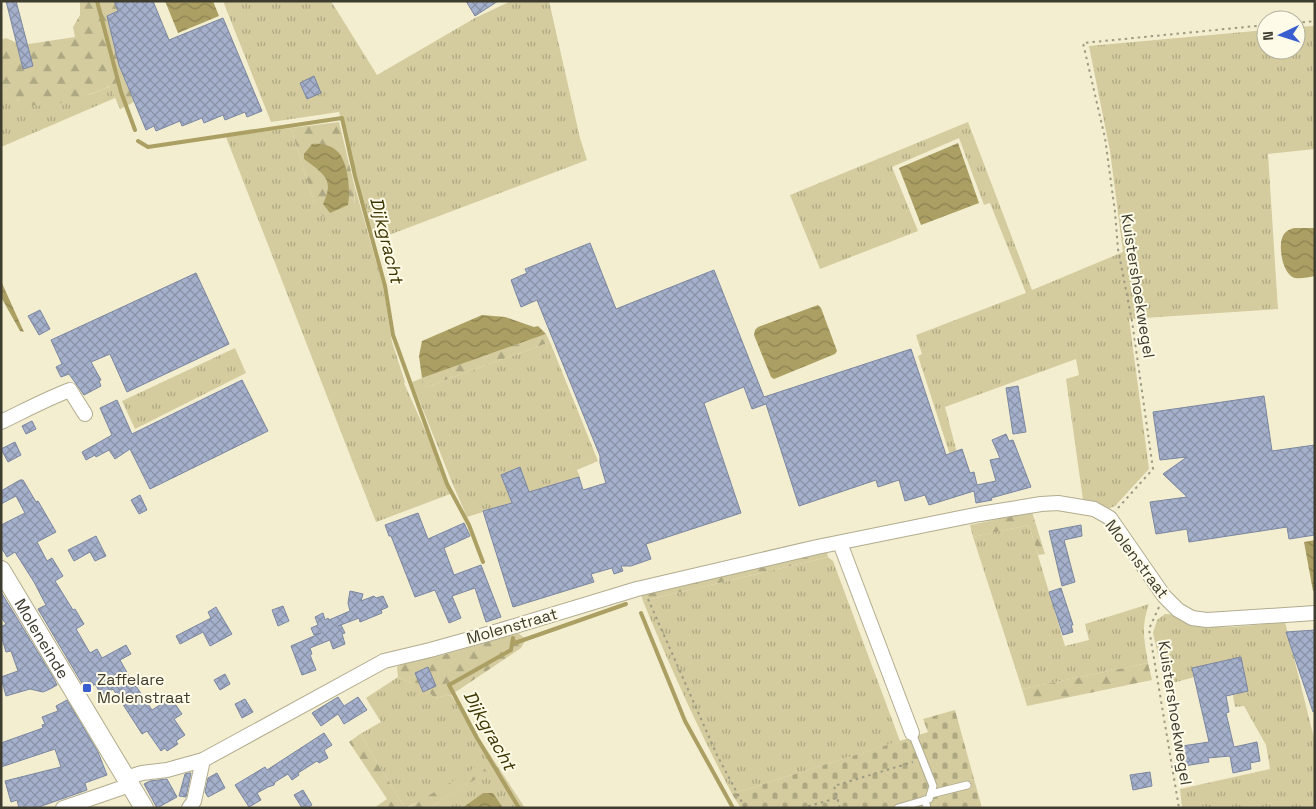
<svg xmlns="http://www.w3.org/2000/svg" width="1316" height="809" viewBox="0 0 1316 809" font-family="'Space Grotesk',sans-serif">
  <defs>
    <pattern id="grass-tufts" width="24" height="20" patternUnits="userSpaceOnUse" patternTransform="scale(1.25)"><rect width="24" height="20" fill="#d4cc9f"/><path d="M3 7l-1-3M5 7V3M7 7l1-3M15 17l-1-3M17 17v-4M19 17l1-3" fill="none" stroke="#ada782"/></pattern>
    <pattern id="forest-firs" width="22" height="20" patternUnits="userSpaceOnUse" patternTransform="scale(1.25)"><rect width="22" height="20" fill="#d4cc9f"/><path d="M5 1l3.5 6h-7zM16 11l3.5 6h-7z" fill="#ada782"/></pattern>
    <pattern id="cemetery-stones" width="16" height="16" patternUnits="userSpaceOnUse" patternTransform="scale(1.25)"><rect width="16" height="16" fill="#d4cc9f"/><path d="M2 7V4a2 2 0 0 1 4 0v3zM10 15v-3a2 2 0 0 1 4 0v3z" fill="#ada782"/></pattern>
    <pattern id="water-waves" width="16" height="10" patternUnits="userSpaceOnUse" patternTransform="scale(1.25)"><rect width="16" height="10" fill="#ab9f63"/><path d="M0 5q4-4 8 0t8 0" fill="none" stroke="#8d8352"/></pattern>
    <pattern id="building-cross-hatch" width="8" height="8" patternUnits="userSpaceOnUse" patternTransform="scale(1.25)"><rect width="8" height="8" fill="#a5b1cc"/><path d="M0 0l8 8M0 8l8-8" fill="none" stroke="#8891a6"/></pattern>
  </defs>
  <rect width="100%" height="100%" fill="#f3eecf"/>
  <g fill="url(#grass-tufts)">
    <path d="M223 1H331L377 75 475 18 511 1H549L580 138 587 160 381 238 374 237 339 112 271 122Z"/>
    <path d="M1315 26V149L1268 154 1278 309 1129 319 1149 469 1115 506 1108 509 1083 500 1066 379 1079 375 1076 359 945 407 957 453 950 455 918 356 922 354 916 335 1026 293 990 203 984 205 959 138 892 167 918 231 820 269 790 195 968 122 1032 290 1123 252 1110 151 1089 46 1266 30V50H1296V27Z"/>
    <path d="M1 86 19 101 89 95 111 86 115 98 1 147Z"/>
    <path d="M291 128 314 202 353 211 355 201 354 184 383 286 392 342 405 382 404 383 453 493 376 522 226 137Z"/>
    <path d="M550 342 598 461 577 470 580 477 518 498V501L467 517 453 485 412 382 422 378 424 385 426 387Z"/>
    <path d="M235 348 246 373 135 429 122 401Z"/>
    <path d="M1029 525 1065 646 1089 640 1085 624 1149 604C1141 627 1144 638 1148 663L1022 689 973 537Z"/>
    <path d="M828 557 833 561 900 741 732 794C699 731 670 667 643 601Z"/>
    <path d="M1165 614C1182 613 1198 625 1215 627 1238 628 1262 624 1285 622L1315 742V808H1182L1180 789 1270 769 1266 745 1244 706 1235 707 1228 668 1165 685 1153 633 1157 620Z"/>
    <path d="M398 677 411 683 423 684 434 698 451 695 525 808H503L492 793H483L462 808H429L486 772 405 808 360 734 381 722 366 698Z"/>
  </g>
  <g fill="url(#forest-firs)" fill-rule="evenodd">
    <path d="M80 1H115L120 13 109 18 120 68 134 102 120 109 110 86C88 96 43 114 20 101 13 98 7 91 1 86V40L6 38 22 45 75 37 73 27 80 15Z"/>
    <path d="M339 122 354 184 355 208 353 211 325 219 314 202 291 128ZM317 144C346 150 344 163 349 188L323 205C335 179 323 174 304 159Z"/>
    <path d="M546 334 550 342 426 387 424 386 422 378Z"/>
    <path d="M1032 512 1045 554 1038 555 1029 525 973 537 970 525Z"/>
    <path d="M827 552 828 557 643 601 641 594Z"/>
    <path d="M518 633 526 639 521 648 451 695 434 698 423 684 411 683 398 677 397 667C408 660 433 658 446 654 470 648 494 640 518 633Z"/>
    <path d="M1148 663 1152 680 1027 706 1022 689Z"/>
    <path d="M360 734 405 808H374L387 799 349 742Z"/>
    <path d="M481 764 487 772 429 808H408Z"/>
  </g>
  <path fill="url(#cemetery-stones)" d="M955 710 982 808H741L732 794 928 732 923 719Z"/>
  <g fill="url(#water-waves)">
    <path d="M165 1H213L219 16 178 33Z"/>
    <path d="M958 143 979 203 921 225 899 168Z"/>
    <path d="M312 144C320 143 332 145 338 152 348 162 351 192 348 205L330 213 323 204C335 179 323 174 304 159V154Z"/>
    <path d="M1294 228H1315V276C1309 277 1301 279 1295 278 1282 275 1277 243 1284 234 1286 231 1290 229 1294 228Z"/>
    <path d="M1 281 24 332 20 331 1 297Z"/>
    <path d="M818 305 821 308 837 351 835 354 774 379 771 377 754 335 755 330 758 327Z"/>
    <path d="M482 315 505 317 534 327 538 326 546 334 422 378 419 356 422 341Z"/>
    <path d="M1315 540V591H1313L1304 542Z"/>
    <path d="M483 793H493L503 808H462Z"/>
  </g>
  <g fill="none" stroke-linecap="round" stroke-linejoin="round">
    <g stroke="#ab9f63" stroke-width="4">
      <path d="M97 1 121 92 135 130"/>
      <path d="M138 141 148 147 342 118 355 176 385 286 393 335 447 484 469 525 483 562"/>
      <path d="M641 613 685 721 733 808"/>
      <path d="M513 638 511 650 449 685 477 738 519 808"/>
      <path d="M512 644 626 604"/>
    </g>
  </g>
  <g fill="url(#building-cross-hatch)" stroke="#7b86a0">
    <path d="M6 1H16L33 66 23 69Z"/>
    <path d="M114 1H153L169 40 223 18 262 111 247 117 245 112 225 120 223 115 204 123 202 118 182 126 180 121 156 131 154 126 146 130 119 65 107 16 118 11Z"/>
    <path d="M466 1H498L475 16Z"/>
    <path d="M314 76 321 93 307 99 300 83Z"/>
    <path d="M590 243 616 309 714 270 764 397 911 349 946 455 962 449 970 473 974 472 977 485 996 481 990 460 1000 458 992 440 1006 434 1009 441 1013 440 1031 487 991 498 992 500 976 503 974 491 929 505 925 495 905 501 899 480 878 487 876 480 799 506 766 404 752 409 744 387 704 403 741 513 646 544 651 559 631 566H621L623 571 614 574 612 568 591 574 594 582 513 607 483 511 512 503 501 475 520 467 529 492 579 477 583 490 606 483 600 463V456L537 300 521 307 511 280 527 273 525 269Z"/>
    <path d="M196 273 229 344 127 392 110 354 91 362 101 380 99 381 101 386 84 395 69 374 61 377 56 367 62 364 51 340Z"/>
    <path d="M40 310 50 329 39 335 28 316Z"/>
    <path d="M242 380 268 431 150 489 130 449 115 459 109 450 96 457 95 455 86 460 82 452 112 435 100 408 117 400 132 434Z"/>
    <path d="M1018 386 1026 432 1013 434 1006 388Z"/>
    <path d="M1264 396 1272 451 1315 445V535L1289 539 1287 527 1189 542 1187 529 1156 534 1150 502 1187 497 1163 474 1187 457 1160 460 1153 412Z"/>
    <path d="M32 421 36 429 26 434 22 426Z"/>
    <path d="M15 442 21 455 8 462 1 449Z"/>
    <path d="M20 480H23L36 502 38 501 56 532 37 542 47 561 52 558 63 576 55 581 73 610 75 609 84 624 76 629 90 653 97 649 102 658 126 645 131 654 120 660 135 687 136 686 152 710 171 698 182 714 174 719 185 735 176 741 178 744 167 751 165 748 161 751 147 731 142 734 113 689 102 696 95 684 86 690 38 609 46 605 34 582 15 552 7 557 1 547V525L25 513 16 496 1 504V491Z"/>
    <path d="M140 495 147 510 139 514 131 500Z"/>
    <path d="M418 513 428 539 464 523 470 536 444 548 454 575 481 565 501 617 486 622 475 588 452 596 461 618 449 623 435 590 415 597 391 536H389L385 525Z"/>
    <path d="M1081 525 1082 536 1064 540 1075 582 1062 586 1049 531Z"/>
    <path d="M96 536 106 556 95 561 90 552 74 561 68 550Z"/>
    <path d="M1061 588 1073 625H1071L1073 632 1063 635 1049 592Z"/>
    <path d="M350 591 363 594 361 601 374 596 376 598 383 596 388 607 381 610 382 613 360 622 359 618 338 626 341 625 345 633 342 634 345 644 333 649 330 640 310 648 312 654 310 655 316 670 302 675 291 646 321 633 314 635 311 628 318 625 315 617 323 613 325 620 328 618 329 620 350 611 348 603Z"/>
    <path d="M1 592 53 677 57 685 50 689 43 692 30 689 6 696 1 677 18 671 11 651 6 652 1 635V627L6 624 1 617Z"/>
    <path d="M283 606 289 621 278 626 272 610Z"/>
    <path d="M216 607 232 634 210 646 203 632 180 644 176 636 211 618 208 612Z"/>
    <path d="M1315 630V711L1313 712 1286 632Z"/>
    <path d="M1241 657 1248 691 1226 696 1229 712 1226 713 1234 747 1257 742 1260 761 1250 763 1251 769 1233 773 1230 756 1208 758 1209 762 1184 766 1182 746 1209 742 1192 668Z"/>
    <path d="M428 667 436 686 423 692 415 673Z"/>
    <path d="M225 674 230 684 220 690 214 680Z"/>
    <path d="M338 697 344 706 358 697 367 710 344 724 338 714 321 726 312 713Z"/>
    <path d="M245 699 253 712 242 718 235 704Z"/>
    <path d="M67 700 98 752 107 775 85 783 87 790 36 808H19L17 800 11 802 5 781 61 767 55 749 1 767V743L43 728 42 725 45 724 42 717 58 711 56 706Z"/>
    <path d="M324 733 332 745 324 750 328 758 319 763 317 761 298 773 299 775 292 780 288 774 275 782 274 785 268 787 257 793 261 800 249 807 235 785 265 767 267 770Z"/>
    <path d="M1150 772 1152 786 1133 790 1130 775Z"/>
    <path d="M189 773H191L186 797 179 796 185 774Z"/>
    <path d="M217 773 225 788 208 797 205 792 208 778Z"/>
    <path d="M167 779 177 797 157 808 144 784 150 781Z"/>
    <path d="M303 790 312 805 307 808H302L294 795Z"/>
  </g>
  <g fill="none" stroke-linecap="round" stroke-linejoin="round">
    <g stroke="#b2ac8f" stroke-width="9">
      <g id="service">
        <path d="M931 794 967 785"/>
        <path d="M925 800 927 808"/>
        <path d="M898 808 929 799 933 786 912 733"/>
      </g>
    </g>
    <g stroke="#b2ac8f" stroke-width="16">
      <g id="minor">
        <path d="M1 422C24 411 46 399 70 390L85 414"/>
        <path d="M840 543 912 733"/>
        <path d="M126 778 142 773 167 770 203 760 384 661 430 650 495 632 637 589 817 547 980 514 1041 504 1058 503 1094 509 1110 518 1164 596 1178 610 1192 618 1207 620 1315 613"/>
        <path d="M63 808 130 785"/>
        <path d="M189 808 194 801 203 760"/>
      </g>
    </g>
    <g stroke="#b2ac8f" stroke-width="20">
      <g id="tertiary">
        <path id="s1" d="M1 570 144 808"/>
      </g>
    </g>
    <g stroke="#9d9a83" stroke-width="2" stroke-dasharray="2.5 4" stroke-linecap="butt">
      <path d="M1296 23 1315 21"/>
      <path d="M1118 508 1153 469 1132 321 1118 249 1115 212 1105 138 1083 43 1266 25"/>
      <path d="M648 599 717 755 745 808"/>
      <path d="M1159 607 1149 629 1179 808"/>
      <path d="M802 808 837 798"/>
      <path d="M840 808 834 786 913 762"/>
    </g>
    <use href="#service" stroke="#fff" stroke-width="7"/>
    <use href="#minor" stroke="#fff" stroke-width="14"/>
    <use href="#tertiary" stroke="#fff" stroke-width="18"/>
  </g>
  <rect fill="#385ecf" stroke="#fefbe8" stroke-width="2" x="82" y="683" width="10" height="10" rx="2.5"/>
  <g text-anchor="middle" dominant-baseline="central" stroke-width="4" stroke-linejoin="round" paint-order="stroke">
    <g font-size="16" fill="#3e3c2f" stroke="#fefbe8">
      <text transform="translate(1138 286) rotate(81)">Kuistershoekwegel</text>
      <text transform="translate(1137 559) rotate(53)">Molenstraat</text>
      <text transform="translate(512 626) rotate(-16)">Molenstraat</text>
      <text stroke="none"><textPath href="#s1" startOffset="80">Moleneinde</textPath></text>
      <text transform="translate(1175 713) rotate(81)">Kuistershoekwegel</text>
    </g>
    <g font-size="16" fill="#3e3c2f" stroke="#fefbe8" text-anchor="start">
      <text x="97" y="679">Zaffelare<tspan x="97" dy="18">Molenstraat</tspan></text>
    </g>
    <g font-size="18" font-style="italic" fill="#3c3400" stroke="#fefbe8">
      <text transform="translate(387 240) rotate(76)">Dijkgracht</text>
      <text transform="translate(490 730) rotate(61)">Dijkgracht</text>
    </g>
  </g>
  <rect width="1316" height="809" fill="none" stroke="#3e3c2f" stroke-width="5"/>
  <g transform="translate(1281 35) rotate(266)"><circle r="24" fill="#fefbe8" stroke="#b1af9e"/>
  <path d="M0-4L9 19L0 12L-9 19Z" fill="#385ecf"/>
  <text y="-8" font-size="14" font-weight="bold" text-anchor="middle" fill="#3e3c2f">N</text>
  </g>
</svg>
